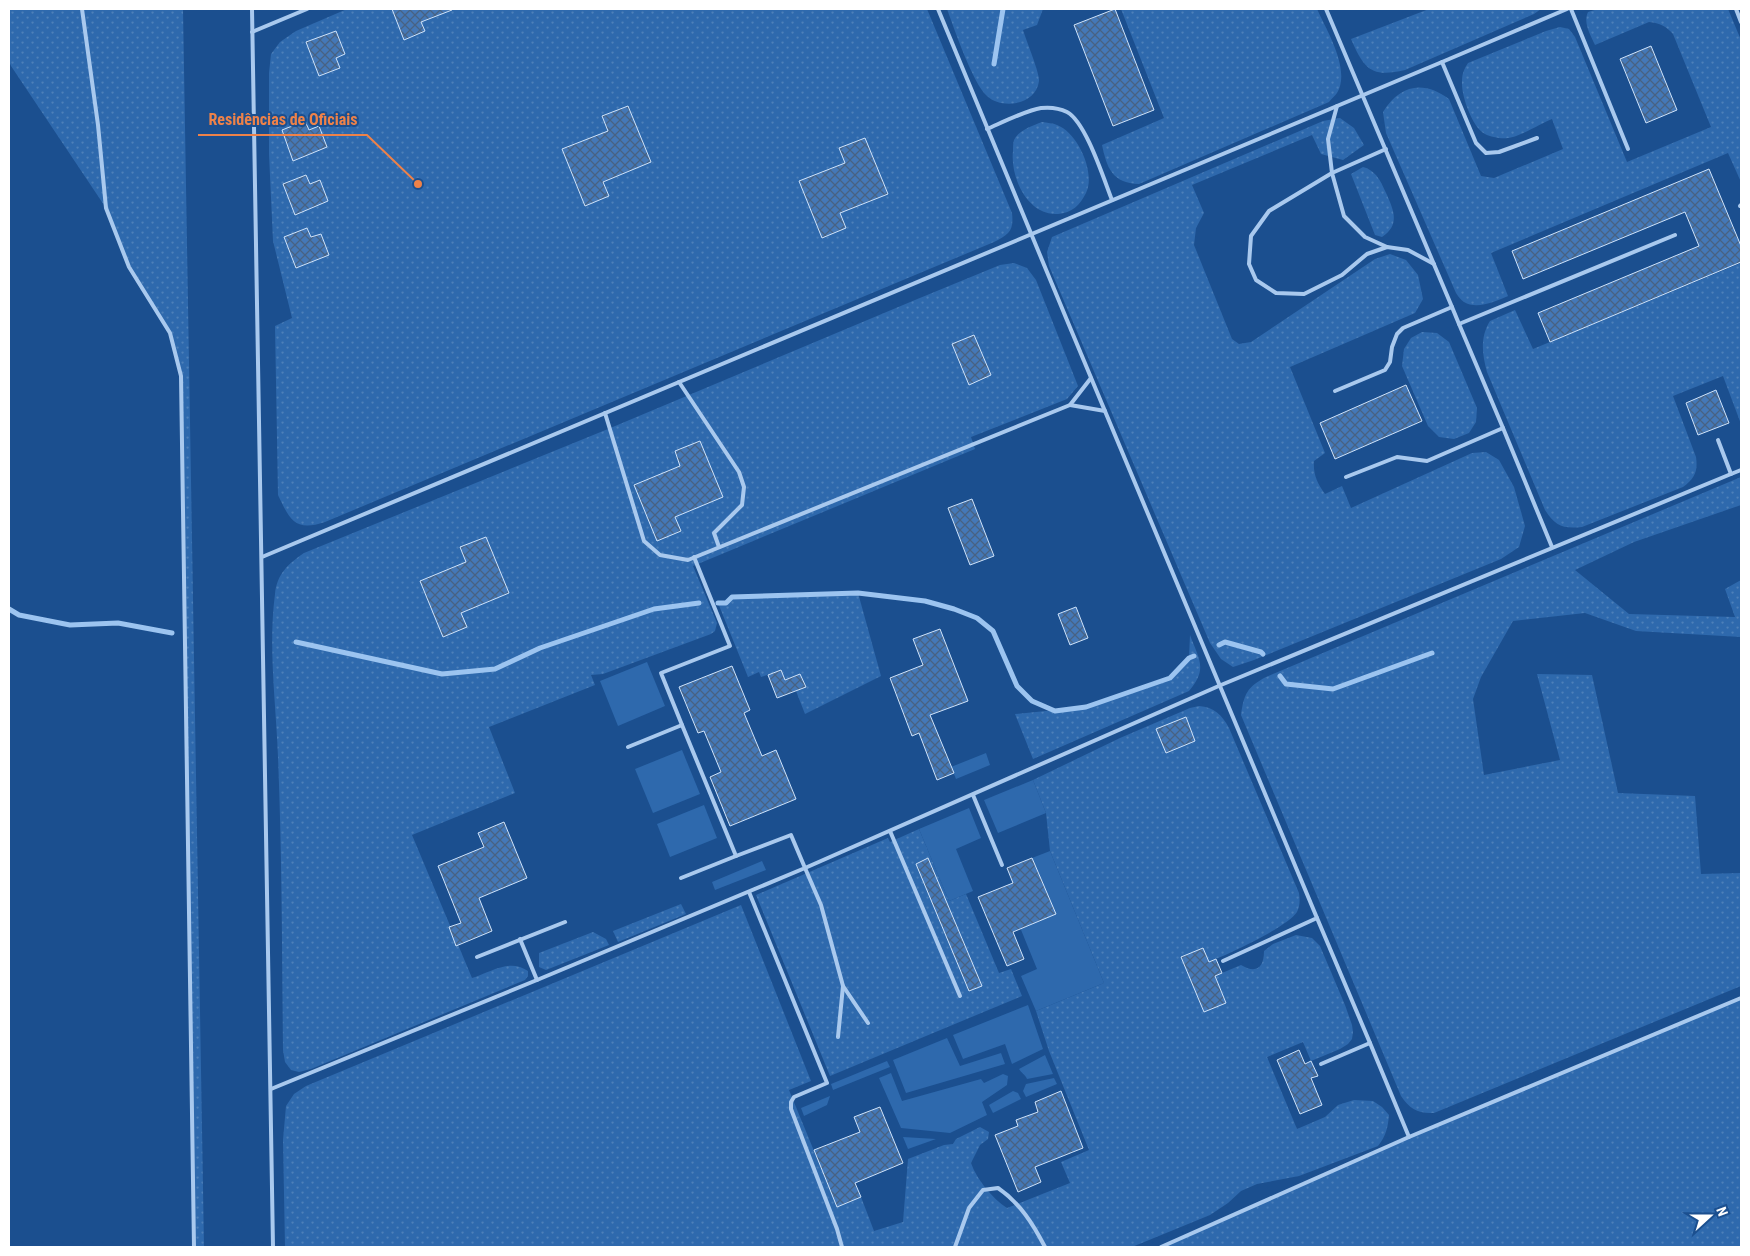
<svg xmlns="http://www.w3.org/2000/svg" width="1750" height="1256" viewBox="0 0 1750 1256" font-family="'Roboto Condensed',sans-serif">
  <defs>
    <pattern id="grass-dots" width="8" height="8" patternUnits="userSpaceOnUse" patternTransform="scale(1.25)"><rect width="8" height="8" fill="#2e69ad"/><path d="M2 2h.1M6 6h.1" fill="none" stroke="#4d80b9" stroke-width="1.8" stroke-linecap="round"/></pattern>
    <pattern id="building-cross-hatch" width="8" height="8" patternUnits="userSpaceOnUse" patternTransform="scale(1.25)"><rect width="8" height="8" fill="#4478b7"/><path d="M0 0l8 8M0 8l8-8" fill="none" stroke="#486282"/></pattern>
  </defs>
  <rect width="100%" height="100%" fill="#1b4f8f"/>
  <g fill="url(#grass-dots)">
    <path d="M9 9H183L204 1247H194L181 376 170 333 129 267 106 208 11 66 9 61Z"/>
    <path d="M347 9H927L1012 213C1014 231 1009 234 994 242L325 522C295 532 290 520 278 495L275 326 292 318 273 241 269 154V73L271 54 280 42 296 31Z"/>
    <path d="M947 9H1043L1037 25 1023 30C1026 40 1040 74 1039 81 1036 105 1002 110 987 96 973 84 954 28 947 9Z"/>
    <path d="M1121 9H1317C1327 31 1351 70 1337 93 1335 96 1331 99 1329 102L1139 184C1112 183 1107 168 1102 145L1164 118Z"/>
    <path d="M1429 9H1541L1534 14 1405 70C1371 78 1364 69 1351 39Z"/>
    <path d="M1598 9H1728L1741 40V182L1728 153 1491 253 1508 296C1496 301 1477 310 1464 302 1461 300 1458 296 1456 293L1386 133 1383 112C1400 85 1423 80 1449 99L1481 176 1494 178 1563 149 1552 119C1540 124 1519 137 1508 138 1501 139 1491 137 1485 134 1472 127 1461 95 1462 81 1462 74 1464 69 1468 63L1546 31 1560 27 1569 29 1575 37 1627 162 1711 127 1673 34C1666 26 1660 23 1649 22L1595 45C1590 34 1583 23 1588 12Z"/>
    <path d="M1340 118 1354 128 1364 145 1343 160 1321 154 1312 135 1192 185 1204 213 1196 228 1194 245 1232 339 1239 344 1251 342 1375 259 1390 254 1406 260 1418 275 1423 299 1415 313 1290 367 1325 453 1314 461C1313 474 1317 483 1325 494L1342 486 1351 508 1472 453 1486 452 1499 460 1514 487 1525 526 1519 547 1501 559 1254 660 1233 667 1221 659 1210 643 1049 266 1047 252 1052 237 1323 121Z"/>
    <path d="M1042 122C1047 123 1053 123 1057 125 1078 133 1096 173 1086 193 1080 205 1072 213 1058 214 1028 216 1010 178 1013 151 1013 148 1013 143 1014 140 1019 130 1032 126 1042 122Z"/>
    <path d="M1363 167C1377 171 1381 182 1387 195 1394 211 1400 225 1382 237L1375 235 1351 174Z"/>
    <path d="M1014 263 1027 268 1036 280 1078 386 1067 399 971 437 975 449 693 566 717 623 715 631 711 634 603 674 591 675 595 685 489 727 515 793 412 835 472 978C491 972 510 958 528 971V976L525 980 311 1069 299 1072 291 1070 285 1062 283 1050C282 952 282 855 278 757 276 704 268 647 275 594 277 574 288 564 304 553L608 429 915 300 1000 265Z"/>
    <path d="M1741 263V424L1723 376 1673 396 1696 457C1698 471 1695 478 1683 487L1582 527C1563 529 1555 526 1545 510L1487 372C1482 354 1480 337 1490 321L1515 310 1533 349Z"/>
    <path d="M1422 332 1437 333 1449 342 1477 408 1476 422 1469 433 1454 439 1439 437 1428 426 1402 366 1404 349 1411 338Z"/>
    <path d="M1741 477V505L1634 542 1575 570 1629 614 1735 617 1725 589 1741 580V637L1636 631 1585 613 1513 621 1481 677 1473 699 1484 775 1560 760 1537 674 1592 675 1618 793 1695 796 1701 874 1741 873V986L1434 1113C1418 1114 1410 1109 1401 1096L1241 715C1244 694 1247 687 1266 677Z"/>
    <path d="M858 593 881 676 805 714 796 691 805 687 800 674 785 680 781 670 761 677 759 672 748 677 718 603H726L732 597Z"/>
    <path d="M1190 635C1199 659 1208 669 1189 691L1033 759 1015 714 1086 707 1170 678 1189 658Z"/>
    <path d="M1199 706C1214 707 1222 715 1229 728L1299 893C1300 900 1300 906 1297 912 1286 928 1228 954 1209 962L1204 1011 1226 1003 1215 976 1241 965C1256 974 1264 968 1264 951L1273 944 1296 935 1312 938 1320 946 1345 1005 1352 1025 1353 1032 1352 1039 1348 1044 1340 1049 1311 1061 1303 1042 1267 1057 1297 1129 1325 1117 1338 1105 1354 1100 1373 1101 1382 1107 1389 1115C1388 1127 1386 1136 1378 1146L1299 1176 1257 1184 1241 1191 1228 1203 1210 1215 1132 1247H285L283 1140 286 1106 294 1094 306 1086 741 905 811 1081 789 1090 837 1207 861 1197 874 1231 903 1222 908 1159 944 1145 953 1144 956 1139 980 1127 989 1132 988 1139 980 1145 971 1163C977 1180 992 1198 1007 1208L1070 1183 1061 1162 1089 1150 1049 1051 1036 1011 1104 983 1050 851 1046 813 1033 780 1120 738 1190 708Z"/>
    <path d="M919 829 949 901 966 894 999 973 1011 969 1022 996 830 1076 756 895 888 838 890 842Z"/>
    <path d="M681 904 686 914 618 942 613 931Z"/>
    <path d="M593 932 606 939 609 945 546 970 539 967V953Z"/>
    <path d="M1741 998V1247H1161L1409 1137Z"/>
  </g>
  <g fill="#2e69ad">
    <path d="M647 662 665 706 618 726 600 681Z"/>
    <path d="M682 750 700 794 653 813 635 769Z"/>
    <path d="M986 753 990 765 956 779 951 767Z"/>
    <path d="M1033 780 1046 813 998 833 984 800Z"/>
    <path d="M704 805 717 838 670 857 657 824Z"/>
    <path d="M969 808 981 838 956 849 973 891 949 901 919 829Z"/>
    <path d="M1050 851 1104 983 1036 1011 1021 976 1037 969 1017 920 1029 925 1055 914 1032 858Z"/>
    <path d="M762 861 766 870 715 890 712 882Z"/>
    <path d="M1028 1005 1043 1049 1012 1064 1005 1044 963 1059 953 1035Z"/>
    <path d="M947 1038 960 1066 1001 1053 1005 1064 906 1093 893 1060Z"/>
    <path d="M1045 1055 1053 1074 1027 1079C1025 1074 1021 1073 1019 1069Z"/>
    <path d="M887 1061 890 1067 833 1090 831 1084Z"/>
    <path d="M891 1073 902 1101 981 1079 984 1083 1003 1074 1008 1076 1007 1085 982 1102 987 1115 950 1133 901 1128 879 1078Z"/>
    <path d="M1054 1078 1057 1084 1026 1097 1023 1091 1026 1084Z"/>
    <path d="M1013 1091 1018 1093 1021 1099 993 1113 989 1105Z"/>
    <path d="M830 1096 827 1105 804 1116 801 1108Z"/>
    <path d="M903 1137 936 1139 908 1149Z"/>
  </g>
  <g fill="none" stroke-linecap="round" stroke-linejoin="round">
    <g stroke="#9cc4f0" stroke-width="5">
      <path d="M994 64 1003 9"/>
      <path d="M718 603H726L732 597 858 593 925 601 954 609 977 618 993 631 1017 686 1032 701 1055 711 1086 707 1170 678 1189 658 1194 656"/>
      <path d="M9 609 19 615 70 625 118 623 172 633"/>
      <path d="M296 642 442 674 495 669 540 648 654 609 699 603"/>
      <path d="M1219 645 1225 642 1261 652 1263 654"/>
      <path d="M1280 676 1286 684 1333 689 1432 653"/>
    </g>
  </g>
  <g fill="url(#building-cross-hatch)" stroke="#cfe3fa">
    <path d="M392 9H451L452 10 421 22 425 31 404 40Z"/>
    <path d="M1115 9 1154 110 1113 126 1074 25Z"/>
    <path d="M336 31 345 54 336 58 340 68 319 76 306 42Z"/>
    <path d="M1651 46 1677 110 1646 123 1620 59Z"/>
    <path d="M628 106 651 162 603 182 609 196 585 206 562 149 608 131 602 116Z"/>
    <path d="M305 121 309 130 319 126 327 147 293 161 282 130Z"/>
    <path d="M865 138 888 194 840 213 846 228 822 238 799 181 845 163 839 148Z"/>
    <path d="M1709 169 1741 246V262L1550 342 1538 313 1699 246 1685 212 1523 279 1512 251Z"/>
    <path d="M306 175 310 184 320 180 328 201 295 215 283 184Z"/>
    <path d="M307 228 311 237 321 234 329 255 296 268 284 237Z"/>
    <path d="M974 335 991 375 969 385 952 344Z"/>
    <path d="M1406 385 1422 421 1335 459 1320 423Z"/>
    <path d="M1716 390 1729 423 1698 435 1686 403Z"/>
    <path d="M700 441 723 497 675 517 681 531 657 541 634 485 680 466 675 451Z"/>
    <path d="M972 499 994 556 970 565 948 508Z"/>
    <path d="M486 537 509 593 461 613 467 627 443 637 420 581 466 562 460 547Z"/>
    <path d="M1076 607 1088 638 1070 645 1058 614Z"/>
    <path d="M940 629 968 701 930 715 954 773 937 780 919 733 912 736 890 678 923 665 913 639Z"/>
    <path d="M732 666 750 710 744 713 762 756 776 750 796 799 730 826 710 777 721 772 704 731 698 733 679 687Z"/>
    <path d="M781 670 785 680 800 674 806 687 777 698 768 675Z"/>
    <path d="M1186 717 1195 741 1166 753 1156 729Z"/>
    <path d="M504 822 527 878 479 898 492 931 456 946 449 927 461 923 438 866 484 847 478 833Z"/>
    <path d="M928 858 982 986 969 991 916 864Z"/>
    <path d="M1032 858 1056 914 1013 932 1024 959 1007 966 978 897 1013 883 1007 868Z"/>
    <path d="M1203 948 1209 962 1216 959 1222 973 1215 976 1226 1003 1204 1012 1181 957Z"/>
    <path d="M1299 1050 1305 1064 1311 1061 1318 1076 1311 1078 1322 1105 1300 1114 1277 1060Z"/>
    <path d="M1061 1091 1083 1148 1035 1167 1041 1182 1018 1192 995 1135 1018 1126 1016 1120 1038 1112 1035 1102Z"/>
    <path d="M880 1107 903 1163 855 1183 861 1197 837 1207 814 1150 860 1132 854 1117Z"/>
  </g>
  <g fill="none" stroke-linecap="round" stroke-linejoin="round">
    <g stroke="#a9c9ee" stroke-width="4">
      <path d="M82 9 98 125 106 208 129 267 170 333 181 376 194 1247"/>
      <path d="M252 9 273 1247"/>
      <path d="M938 9C1062 313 1192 614 1317 918L1223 961"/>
      <path d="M1326 9 1452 307"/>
      <path d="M1571 9 1628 149"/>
      <path d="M1736 9 1741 22"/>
      <path d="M252 32 307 9"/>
      <path d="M1337 106 1328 139 1332 173 1269 211 1251 236 1249 264 1256 280 1276 293 1304 294 1342 275 1367 254 1387 247 1408 250 1434 264"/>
      <path d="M987 129C1001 123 1027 110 1041 108 1050 107 1059 108 1067 112 1086 122 1104 180 1112 200"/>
      <path d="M1537 138 1499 152 1486 153 1476 143 1442 62 1567 9"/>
      <path d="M1386 149 1332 173 1344 216 1365 237 1387 247"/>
      <path d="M1740 206 1741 205"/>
      <path d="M679 382 739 472 744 487 742 505 714 533 719 547"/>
      <path d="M1335 391 1385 370 1390 362 1392 347 1397 334 1403 328 1452 307 1459 324"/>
      <path d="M1070 405 1105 411"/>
      <path d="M605 413 644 541 660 555 688 560 1070 405 1091 378"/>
      <path d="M1503 428 1459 324 1675 235"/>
      <path d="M1718 440 1731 474 1741 470"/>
      <path d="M1346 477 1397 457 1427 461 1503 428 1552 547"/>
      <path d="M262 557 1442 62"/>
      <path d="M682 725 661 673 730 646 694 557"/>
      <path d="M628 747 682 725 736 856 681 878"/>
      <path d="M973 795 1002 865"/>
      <path d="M890 831 960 996"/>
      <path d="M749 892 827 1083 794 1097 791 1102V1109L837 1229 842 1247"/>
      <path d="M1317 918 1370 1043"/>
      <path d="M477 957 565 922"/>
      <path d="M537 980 805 868 791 835 736 856"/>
      <path d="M843 986 868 1023"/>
      <path d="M838 1037 843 986 821 905 805 868 1221 685 1731 474"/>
      <path d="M1321 1064 1370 1043 1409 1137"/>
      <path d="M271 1089 537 980 520 939"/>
      <path d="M955 1247 969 1208 983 1190 998 1188C1020 1203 1033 1224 1045 1247"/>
      <path d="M1161 1247 1409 1137 1741 998"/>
    </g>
  </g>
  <path fill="none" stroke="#ee8249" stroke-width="2" d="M418 184L367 135H198"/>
  <circle fill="#ee8249" stroke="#1b4f8f" stroke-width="2" cx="418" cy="184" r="5"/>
  <g font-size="16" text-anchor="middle" font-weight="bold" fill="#ee8249" stroke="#1b4f8f" stroke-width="4" stroke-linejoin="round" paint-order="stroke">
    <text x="283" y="125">Residências de Oficiais</text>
  </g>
  <rect width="1750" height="1256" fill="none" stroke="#ffffff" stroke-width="20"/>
  <g transform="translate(1710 1216) rotate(69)" stroke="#1b4f8f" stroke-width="4" paint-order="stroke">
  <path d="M0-4L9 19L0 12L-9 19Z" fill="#ffffff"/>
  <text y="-8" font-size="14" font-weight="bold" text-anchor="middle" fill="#ffffff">N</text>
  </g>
</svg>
